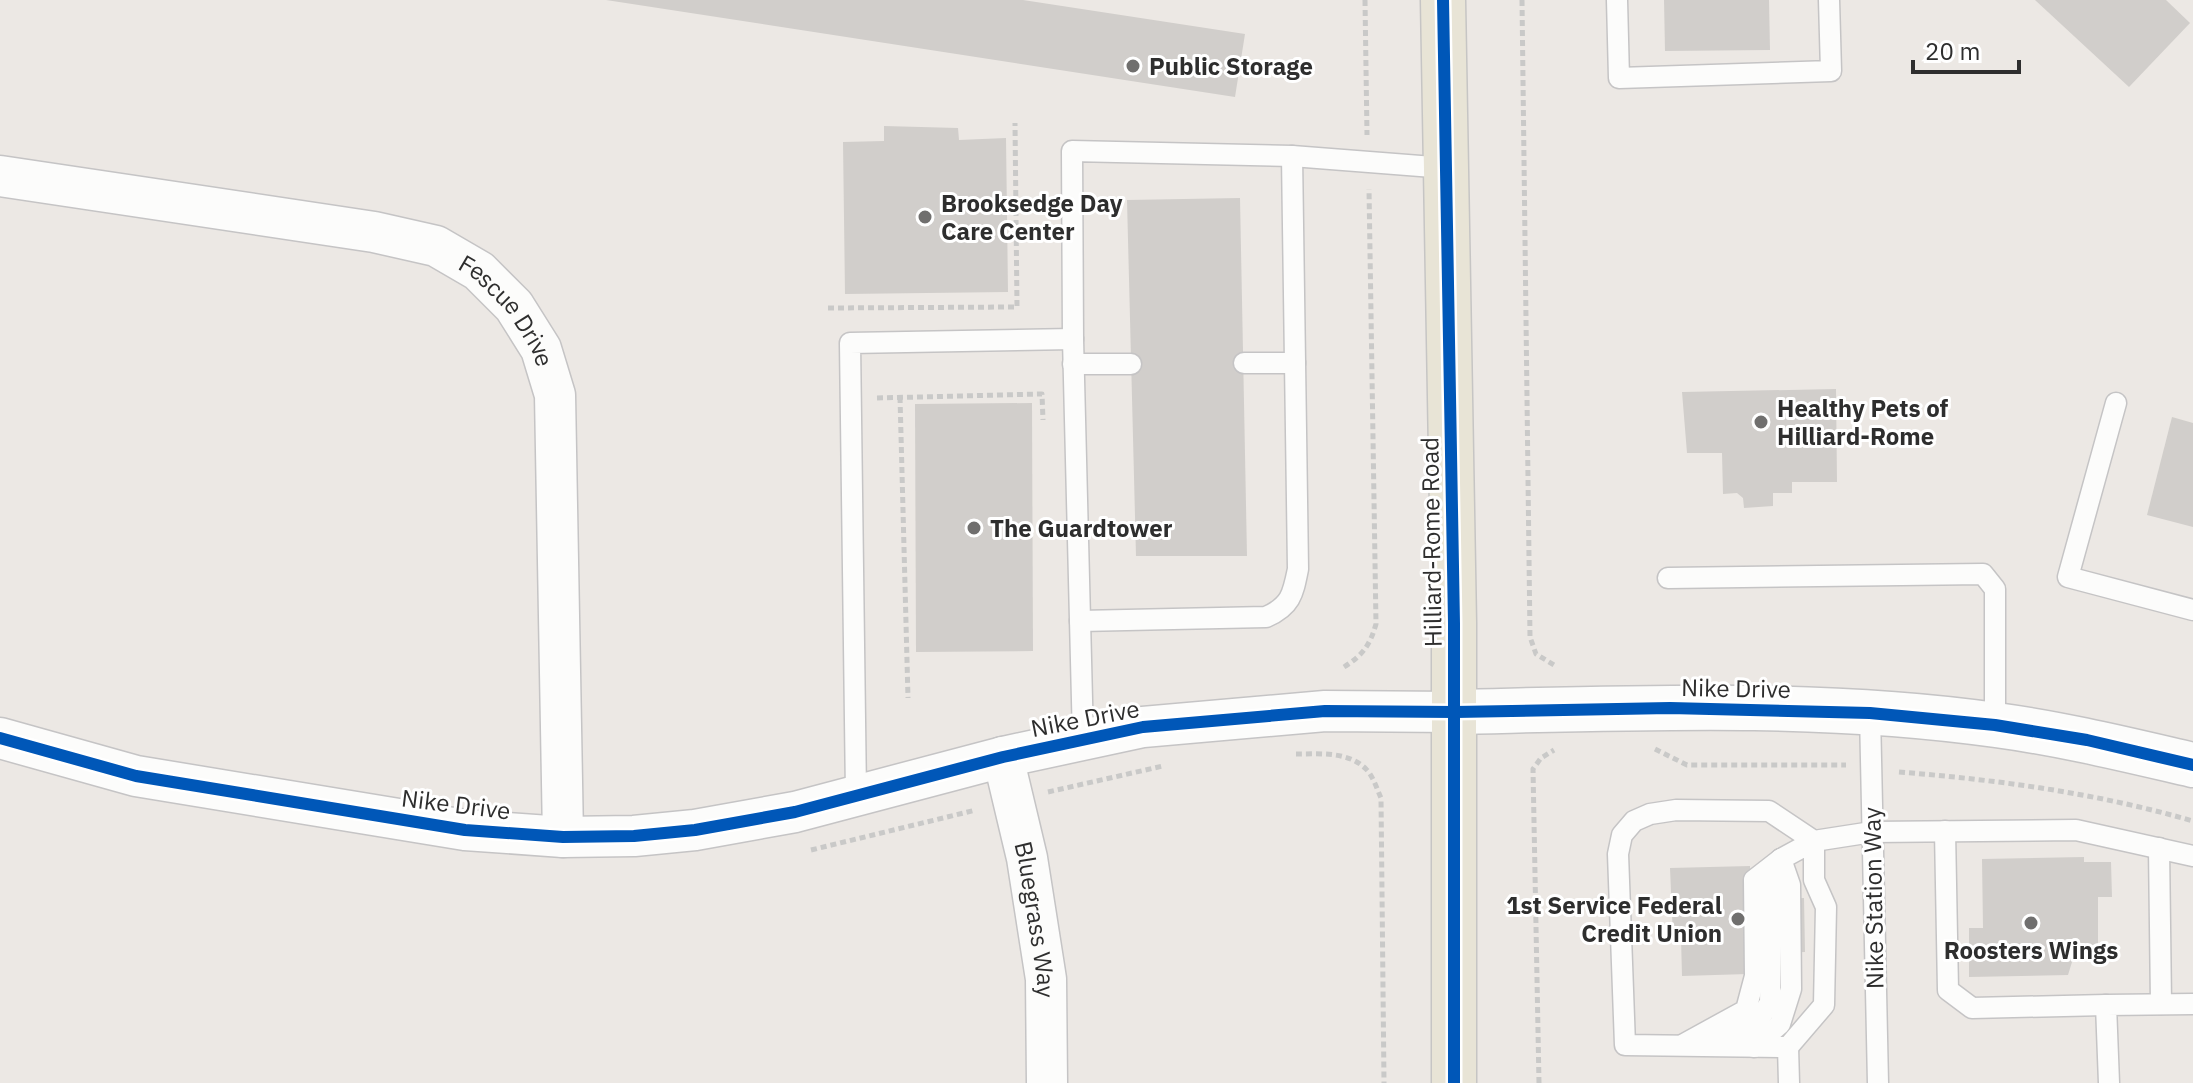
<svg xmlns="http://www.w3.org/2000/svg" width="2193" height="1083" viewBox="0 0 2193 1083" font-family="'IBM Plex Sans',sans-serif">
  <rect width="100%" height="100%" fill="#ece8e4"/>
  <g fill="#d1cecb">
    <path d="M606 0H1023L1245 34 1235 97Z"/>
    <path d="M1664 0H1769L1770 50 1665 51Z"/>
    <path d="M2035 0H2166L2190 23 2129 87Z"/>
    <path d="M884 126 958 128 959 140 1006 138 1008 292 845 294 843 142 884 141Z"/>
    <path d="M1240 198 1247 556H1136L1127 200Z"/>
    <path d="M1836 389 1837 482H1792V493H1773V506L1744 508 1743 498 1737 493 1723 494 1722 453H1687L1682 392Z"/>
    <path d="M1032 403 1033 651 916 652 915 404Z"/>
    <path d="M2172 417 2193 423V527L2147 515Z"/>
    <path d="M2084 857V862H2111L2112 897H2098V962H2072L2068 975 1969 977V928H1983L1982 859Z"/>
    <path d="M1750 866 1751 900 1804 898 1805 952 1747 954 1748 974 1682 976 1681 938H1673L1670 868Z"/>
  </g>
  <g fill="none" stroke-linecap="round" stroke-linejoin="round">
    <g stroke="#c5c4c5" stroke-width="23">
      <g id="service">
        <path d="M1617 0 1619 78 1831 71 1829 0"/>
        <path d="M1244 363H1295"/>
        <path d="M1073 364H1131"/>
        <path d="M2116 403 2068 577 2193 610"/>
        <path d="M1668 578 1983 574 1995 589V725"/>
        <path d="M1080 621 1266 617C1291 606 1293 594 1298 569L1292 156"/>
        <path d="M1870 713 1878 1083"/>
        <path d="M1083 740 1073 339 1072 151 1292 156 1446 168"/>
        <path d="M856 795 850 343 1073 339"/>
        <path d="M1945 831 1948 990 1972 1008 2106 1005"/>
        <path d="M2159 848 2161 1004"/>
        <path d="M1684 1044 1746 1010 1755 976 1754 880 1781 859 1814 841V880L1826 907 1824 1005 1788 1047"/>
        <path d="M1720 1044 1753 1027 1770 1003 1772 889 1781 859"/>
        <path d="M1754 1047 1780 1024 1791 989 1790 885 1781 859"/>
        <path d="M1789 1083 1788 1047 1625 1045 1618 854 1622 835 1634 821 1650 814 1676 810 1769 811 1814 841 1872 832 2076 830 2193 856"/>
        <path d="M2109 1083 2106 1005 2193 1004"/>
      </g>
    </g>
    <g stroke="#c5c4c5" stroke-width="43">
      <g id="minor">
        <path id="s1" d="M0 176 374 232 436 246 479 271 514 306 541 349 555 395 563 837"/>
        <path d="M0 738 136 776 465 830 563 837 634 836 695 830 795 812 1003 757 1143 727 1325 711 1455 712"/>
        <path id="s2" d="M1003 757 1027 858 1046 979 1047 1083"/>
      </g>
    </g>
    <g stroke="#c5c4c5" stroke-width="47">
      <path id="tertiary" d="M1455 712C1633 708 1820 700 1996 725 2063 734 2128 750 2193 765"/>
    </g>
    <g stroke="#c6c5c4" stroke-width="47">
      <path id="primary" d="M1443 0 1454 623V1083"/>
    </g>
    <g stroke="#c9c9c8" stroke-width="5" stroke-dasharray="6 4" stroke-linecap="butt">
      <path d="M1365 0 1367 135"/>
      <path d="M1522 0 1530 637 1536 654 1554 665"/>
      <path d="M828 308 1017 307 1015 123"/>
      <path d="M900 397 908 698"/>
      <path d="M877 398 1042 394 1043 420"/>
      <path d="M1344 667C1363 655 1370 645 1376 624L1369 189"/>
      <path d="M1655 749 1687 765H1846"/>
      <path d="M1296 754C1320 754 1348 751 1366 769 1373 776 1377 789 1381 798L1384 1083"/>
      <path d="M1899 772C1999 780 2096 793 2193 821"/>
      <path d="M1048 792 1163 766"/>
      <path d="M811 850 976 810"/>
      <path d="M1539 1083 1533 769 1541 758 1554 750"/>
    </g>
    <use href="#service" stroke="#fcfcfb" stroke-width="20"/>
    <use href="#minor" stroke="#fcfcfb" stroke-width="40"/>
    <use href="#tertiary" stroke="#fcfcfb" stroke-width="44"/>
    <use href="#primary" stroke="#e8e4d6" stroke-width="44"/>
    <g stroke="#fff" stroke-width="17">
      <g id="cycleway">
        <path d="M1443 0 1454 623V1083"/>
        <path d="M0 738 136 776 465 830 563 837 634 836 695 830 795 812 1003 757 1143 727 1325 711 1455 712 1670 708 1870 713 1995 725 2087 740 2193 765"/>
      </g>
    </g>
    <use href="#cycleway" stroke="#0057b8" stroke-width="12"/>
  </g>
  <g fill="#706f6e" stroke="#fff" stroke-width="3">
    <circle cx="1133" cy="66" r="8"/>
    <circle cx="925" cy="217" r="8"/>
    <circle cx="1761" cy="422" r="8"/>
    <circle cx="974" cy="528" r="8"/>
    <circle cx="1738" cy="919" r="8"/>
    <circle cx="2031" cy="923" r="8"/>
  </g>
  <g text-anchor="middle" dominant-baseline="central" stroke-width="6" stroke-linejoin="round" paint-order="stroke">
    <g font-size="24" font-weight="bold" fill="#2e2e2e" stroke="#fff" text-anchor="start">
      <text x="1149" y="66">Public Storage</text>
      <text x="941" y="203">Brooksedge Day<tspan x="941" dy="28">Care Center</tspan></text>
      <text x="1777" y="408">Healthy Pets of<tspan x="1777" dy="28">Hilliard-Rome</tspan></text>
      <text x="990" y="528">The Guardtower</text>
      <text x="1722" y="905" text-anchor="end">1st Service Federal<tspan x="1722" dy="28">Credit Union</tspan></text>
      <text x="2031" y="950" text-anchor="middle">Roosters Wings</text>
    </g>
    <g font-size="24" fill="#2e2e2e" stroke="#fff">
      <text stroke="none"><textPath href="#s1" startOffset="540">Fescue Drive</textPath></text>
      <text transform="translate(1431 542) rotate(-91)">Hilliard-Rome Road</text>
      <text transform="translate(1736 688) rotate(1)">Nike Drive</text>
      <text transform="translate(1085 718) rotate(-11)">Nike Drive</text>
      <text transform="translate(456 804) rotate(7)">Nike Drive</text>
      <text transform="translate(1873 898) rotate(-91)">Nike Station Way</text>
      <text stroke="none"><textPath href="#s2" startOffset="166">Bluegrass Way</textPath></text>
    </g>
  </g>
  <path d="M1913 60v12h106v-12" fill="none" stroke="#2e2e2e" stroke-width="4"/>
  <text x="1925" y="60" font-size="24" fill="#2e2e2e" stroke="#ffffff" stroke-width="6" paint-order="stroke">20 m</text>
</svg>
